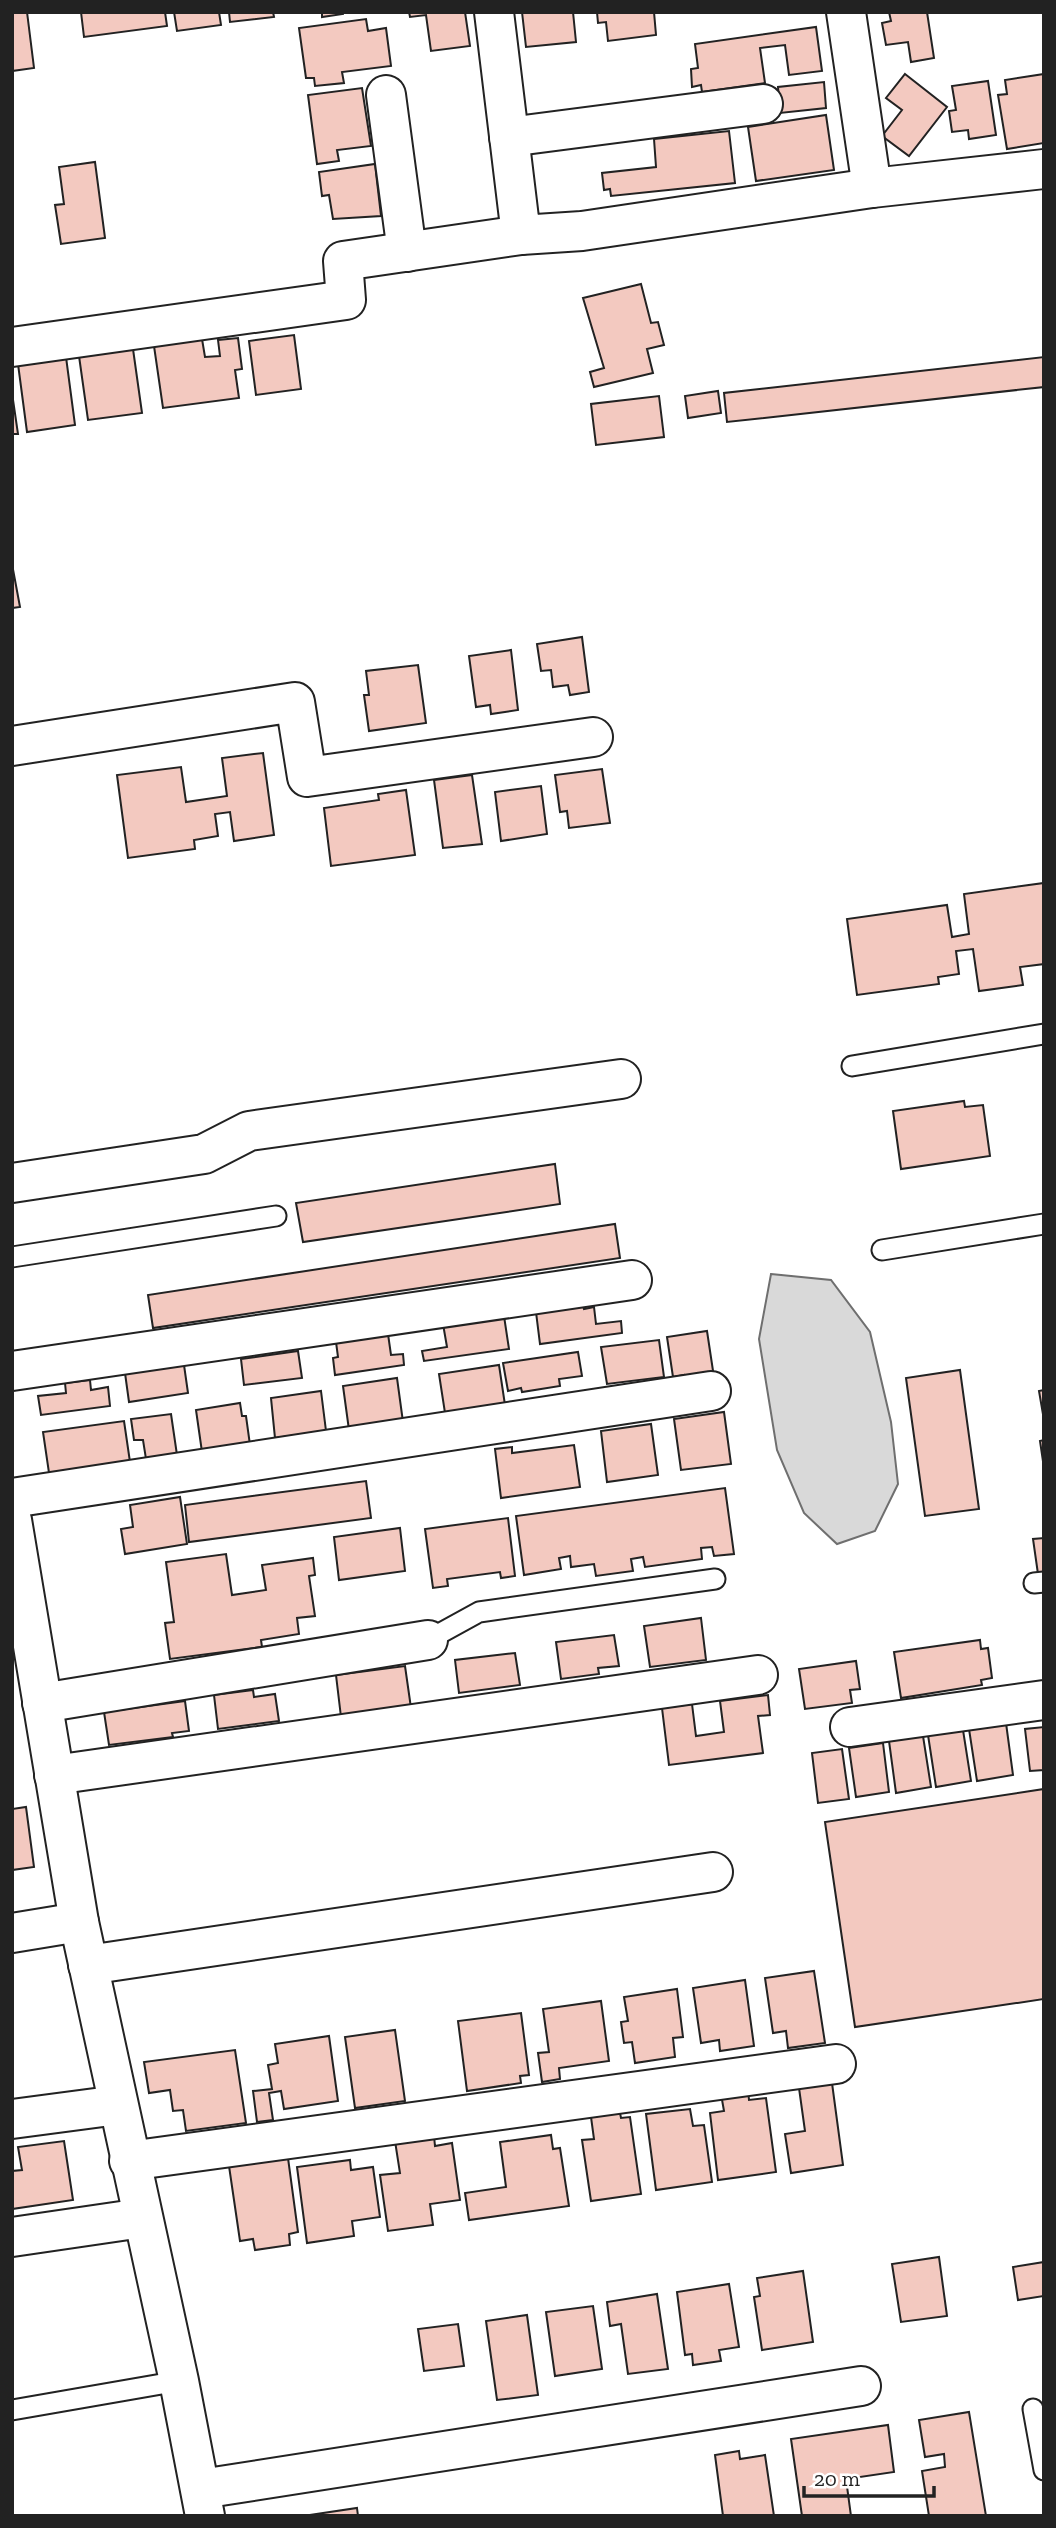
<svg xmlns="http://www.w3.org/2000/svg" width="1056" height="2528" viewBox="0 0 1056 2528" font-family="'Zilla Slab',serif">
  <rect width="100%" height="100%" fill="#fff"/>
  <path fill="#d9d9d9" stroke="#6f6f6f" stroke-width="2" d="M771 1274 831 1280 870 1332 891 1422 898 1484 875 1531 837 1544 804 1513 777 1450 759 1339Z"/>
  <g fill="#f3c9c0" stroke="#222" stroke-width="2">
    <path d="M12 12H27L34 68 12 71Z"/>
    <path d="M81 12H165L167 26 84 37Z"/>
    <path d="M174 12H219L221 25 177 31Z"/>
    <path d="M229 12H273L274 17 230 22Z"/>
    <path d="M322 12H343V14L322 17Z"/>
    <path d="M409 12H465L470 46 431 51 426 15 410 17Z"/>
    <path d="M522 12H573L576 42 526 47Z"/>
    <path d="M597 12H654L656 35 608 41 606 22 598 23Z"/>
    <path d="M889 12H927L934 58 911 62 908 42 886 45 882 23 891 21Z"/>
    <path d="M366 19 368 31 386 28 391 66 342 72 344 83 315 86 314 78H306L299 28Z"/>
    <path d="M816 27 822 71 789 75 785 45 760 48 765 83 702 92 701 85 692 87 691 69 698 68 695 44Z"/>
    <path d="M905 74 947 107 909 156 882 136 902 110 886 98Z"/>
    <path d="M1044 74V143L1007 149 998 95 1007 94 1005 80Z"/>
    <path d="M988 81 996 135 969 139 968 130 952 132 949 111 956 110 952 86Z"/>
    <path d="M824 82 826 108 780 113 778 87Z"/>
    <path d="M362 88 371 146 337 150 339 161 317 164 308 95Z"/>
    <path d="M826 115 834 170 756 181 748 127Z"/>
    <path d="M729 131 735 183 611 196 610 189 604 190 602 173 656 167 654 139Z"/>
    <path d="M95 162 105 238 61 244 55 205 64 204 59 167Z"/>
    <path d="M375 164 381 216 333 219 329 195 322 196 319 172Z"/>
    <path d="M641 284 651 323 658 322 664 345 647 349 653 373 594 387 590 372 604 368 583 298Z"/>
    <path d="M294 335 301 389 256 395 249 341Z"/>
    <path d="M238 338 242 369 235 370 239 398 163 408 154 346 202 339 205 357 220 356 218 340Z"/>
    <path d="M133 349 142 413 88 420 79 356Z"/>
    <path d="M66 357 75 425 27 432 18 364Z"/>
    <path d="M1044 357V387L727 422 724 393Z"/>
    <path d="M718 391 721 413 688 418 685 396Z"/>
    <path d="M12 393 18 434H12Z"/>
    <path d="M659 396 664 437 596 445 591 404Z"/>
    <path d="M12 564 20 607 12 608Z"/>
    <path d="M582 637 589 692 570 695 568 685 553 687 551 670 541 671 537 644Z"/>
    <path d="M511 650 518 710 491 714 490 705 476 707 469 656Z"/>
    <path d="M418 665 426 723 369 731 364 695H369L366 671Z"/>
    <path d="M263 753 274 835 234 841 230 812 215 814 218 836 194 840 195 849 128 858 117 775 181 767 186 802 227 796 222 758Z"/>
    <path d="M602 769 610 823 569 828 567 811 560 812 555 775Z"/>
    <path d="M472 775 482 844 443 848 434 780Z"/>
    <path d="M541 786 547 834 501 841 495 792Z"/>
    <path d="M406 790 415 855 331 866 324 808 379 800 378 794Z"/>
    <path d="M1044 883V964L1020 967 1023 985 979 991 973 949 956 951 959 974 938 977 939 984 857 995 847 919 947 905 952 937 969 934 964 894Z"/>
    <path d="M964 1101 965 1107 983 1105 990 1156 901 1169 893 1111Z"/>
    <path d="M555 1164 560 1204 303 1242 296 1203Z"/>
    <path d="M615 1224 620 1258 153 1328 148 1295Z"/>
    <path d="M583 1306 584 1309 594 1307 596 1324 621 1321 622 1333 540 1344 536 1312Z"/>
    <path d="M504 1316 509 1349 424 1361 422 1351 447 1347 443 1324Z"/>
    <path d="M707 1331 715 1384 686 1388 684 1375 673 1377 667 1337Z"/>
    <path d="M388 1334 391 1355 403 1354 404 1365 335 1375 333 1358 338 1357 336 1342Z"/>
    <path d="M659 1340 664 1377 607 1384 601 1347Z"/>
    <path d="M298 1351 302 1378 244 1385 241 1359Z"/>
    <path d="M578 1352 582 1376 559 1379 560 1386 522 1392 521 1388 508 1391 503 1363Z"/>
    <path d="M184 1365 188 1393 129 1402 125 1373Z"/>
    <path d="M499 1365 505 1405 445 1413 439 1374Z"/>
    <path d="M960 1370 979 1509 925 1516 906 1378Z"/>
    <path d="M397 1378 403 1422 349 1430 343 1386Z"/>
    <path d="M90 1380 91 1390 108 1387 110 1406 41 1415 38 1396 66 1393 65 1383Z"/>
    <path d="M1044 1390V1420L1039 1391Z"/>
    <path d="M321 1391 326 1431 275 1438 271 1398Z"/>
    <path d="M240 1403 242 1416H246L250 1445 202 1452 196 1410Z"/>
    <path d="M724 1412 731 1464 681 1470 674 1419Z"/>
    <path d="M171 1414 177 1455 146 1459 143 1440H134L131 1419Z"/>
    <path d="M124 1421 130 1462 49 1473 43 1432Z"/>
    <path d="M651 1424 658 1475 607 1482 601 1431Z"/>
    <path d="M1044 1440V1468L1040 1441Z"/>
    <path d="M574 1445 580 1487 501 1498 495 1449 512 1447V1453Z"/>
    <path d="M366 1481 371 1518 189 1542 185 1505Z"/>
    <path d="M725 1488 734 1554 714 1556 712 1547 701 1548 702 1559 645 1567 643 1557 631 1559 633 1571 596 1576 594 1564 571 1567 570 1556 559 1558 561 1569 524 1575 516 1516Z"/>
    <path d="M180 1497 187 1544 125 1554 121 1529 133 1527 130 1505Z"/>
    <path d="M508 1518 515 1576 501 1578 500 1572 447 1579 448 1586 433 1588 425 1529Z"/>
    <path d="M400 1528 405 1571 339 1580 334 1537Z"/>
    <path d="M1044 1538V1573L1038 1574 1033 1539Z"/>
    <path d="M226 1554 232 1595 266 1590 262 1565 313 1558 315 1575 309 1576 315 1616 297 1618 299 1634 261 1640 262 1647 170 1659 165 1623 174 1622 166 1562Z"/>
    <path d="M701 1618 706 1660 650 1667 644 1626Z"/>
    <path d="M614 1635 619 1666 598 1668 599 1674 561 1679 556 1642Z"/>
    <path d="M980 1640 981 1649 988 1648 992 1678 981 1680 982 1685 901 1698 894 1652Z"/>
    <path d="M515 1653 520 1685 459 1693 455 1660Z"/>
    <path d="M856 1661 860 1689 850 1690 852 1703 805 1709 799 1669Z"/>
    <path d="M405 1666 411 1708 341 1717 336 1675Z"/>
    <path d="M253 1690 254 1697 275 1694 279 1721 218 1729 214 1695Z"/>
    <path d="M768 1695 770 1715 758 1716 763 1753 669 1765 662 1708 692 1704 696 1736 724 1732 720 1701Z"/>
    <path d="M185 1701 189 1731 172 1733 173 1737 109 1745 104 1712Z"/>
    <path d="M1006 1723 1013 1775 977 1781 969 1729Z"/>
    <path d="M1044 1727V1770L1030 1771 1025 1729Z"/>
    <path d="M963 1730 971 1781 936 1787 928 1735Z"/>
    <path d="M923 1736 931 1787 896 1793 889 1741Z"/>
    <path d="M883 1743 889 1792 856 1797 849 1748Z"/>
    <path d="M842 1749 849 1799 818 1803 812 1753Z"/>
    <path d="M1044 1789V1999L855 2027 825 1822Z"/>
    <path d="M26 1807 34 1867 12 1870V1809Z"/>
    <path d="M814 1971 825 2043 788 2048 786 2031 773 2033 765 1978Z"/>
    <path d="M745 1980 754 2046 720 2051 719 2040 701 2043 693 1988Z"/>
    <path d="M677 1989 683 2037 673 2038 675 2057 635 2063 632 2042 624 2043 621 2022 628 2021 624 1997Z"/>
    <path d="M601 2001 609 2061 559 2068 560 2079 542 2082 538 2053 549 2052 543 2009Z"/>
    <path d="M521 2013 529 2075 520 2076 521 2083 467 2091 458 2021Z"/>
    <path d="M395 2030 405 2101 355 2108 345 2037Z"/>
    <path d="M329 2036 338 2101 284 2109 281 2091 269 2093 273 2120 257 2122 253 2091 272 2089 268 2065 278 2063 275 2044Z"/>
    <path d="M235 2050 246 2123 186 2131 183 2110 173 2111 170 2090 149 2093 144 2062Z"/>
    <path d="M832 2083 843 2165 791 2173 785 2134 805 2131 799 2088Z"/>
    <path d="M748 2090 749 2100 766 2098 776 2172 718 2180 710 2113 724 2111 721 2094Z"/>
    <path d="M690 2109 693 2126 704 2125 712 2182 656 2190 646 2114Z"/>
    <path d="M620 2113 621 2118 630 2117 641 2194 591 2201 582 2140 594 2139 591 2117Z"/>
    <path d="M551 2135 553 2149 560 2148 569 2206 469 2220 465 2193 506 2187 500 2142Z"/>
    <path d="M434 2136 435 2146 452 2143 460 2200 430 2204 433 2225 388 2231 380 2175 400 2173 395 2141Z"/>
    <path d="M64 2141 73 2200 12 2209V2171L22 2170 18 2147Z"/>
    <path d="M288 2158 298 2232 289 2234 290 2245 255 2250 253 2239 240 2241 229 2166Z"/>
    <path d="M350 2160 351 2170 373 2167 380 2217 352 2221 354 2236 307 2243 297 2167Z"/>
    <path d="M939 2257 947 2316 901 2322 892 2264Z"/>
    <path d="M1044 2262V2296L1018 2300 1013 2267Z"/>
    <path d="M803 2271 813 2342 762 2350 754 2297 760 2296 757 2278Z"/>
    <path d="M729 2284 739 2347 719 2350 721 2361 693 2365 692 2354 685 2355 677 2292Z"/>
    <path d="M657 2294 668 2369 628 2374 621 2324 610 2326 607 2302Z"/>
    <path d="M593 2306 602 2369 555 2376 546 2312Z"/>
    <path d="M527 2315 538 2395 497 2400 486 2321Z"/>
    <path d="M458 2324 464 2366 424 2371 418 2329Z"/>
    <path d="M969 2412 986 2516H929L922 2471 945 2467 944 2454 925 2457 919 2420Z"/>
    <path d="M888 2425 894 2472 846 2479 851 2516H802L791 2439Z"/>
    <path d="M739 2451 740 2459 765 2455 774 2516H723L715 2455Z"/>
    <path d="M357 2508 358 2516H303Z"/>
  </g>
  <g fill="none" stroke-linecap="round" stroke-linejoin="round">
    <g stroke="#222" stroke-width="23">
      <g id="lane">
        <path d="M852 1066 1044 1034"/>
        <path d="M882 1250 1044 1224"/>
        <path d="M12 1257 276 1216"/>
        <path d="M1034 1583 1044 1582"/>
        <path d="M428 1640 479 1612 715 1579"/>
        <path d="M1033 2409 1044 2470"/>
        <path d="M12 2410 179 2381"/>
      </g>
    </g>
    <g stroke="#222" stroke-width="42">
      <g id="street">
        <path d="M494 12 521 235 582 231 872 188 1044 169"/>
        <path d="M846 12 872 188"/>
        <path d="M386 95 407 252"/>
        <path d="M509 137 763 104"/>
        <path d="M12 347 346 300 343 261 521 235"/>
        <path d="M12 746 295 702 307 777 593 737"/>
        <path d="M12 1183 204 1154 249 1131 621 1079"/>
        <path d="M12 1371 632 1280"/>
        <path d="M12 1498 711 1391"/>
        <path d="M12 1520 79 1922 179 2381 205 2516"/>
        <path d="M42 1703 428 1640"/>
        <path d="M850 1727 1044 1700"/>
        <path d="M54 1775 758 1675"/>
        <path d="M12 1933 79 1922"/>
        <path d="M88 1965 713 1872"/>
        <path d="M12 2119 118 2105"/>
        <path d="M129 2161 836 2064"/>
        <path d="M12 2237 142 2218"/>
        <path d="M201 2489 861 2386"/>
      </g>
    </g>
    <use href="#lane" stroke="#fff" stroke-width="19"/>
    <use href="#street" stroke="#fff" stroke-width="38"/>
  </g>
  <rect width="1056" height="2528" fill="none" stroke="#222222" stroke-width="28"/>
  <path d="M804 2486v10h130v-10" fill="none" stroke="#222222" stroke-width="3.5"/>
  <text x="814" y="2486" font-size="21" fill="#222222" stroke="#ffffff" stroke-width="5" paint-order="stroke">20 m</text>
</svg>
